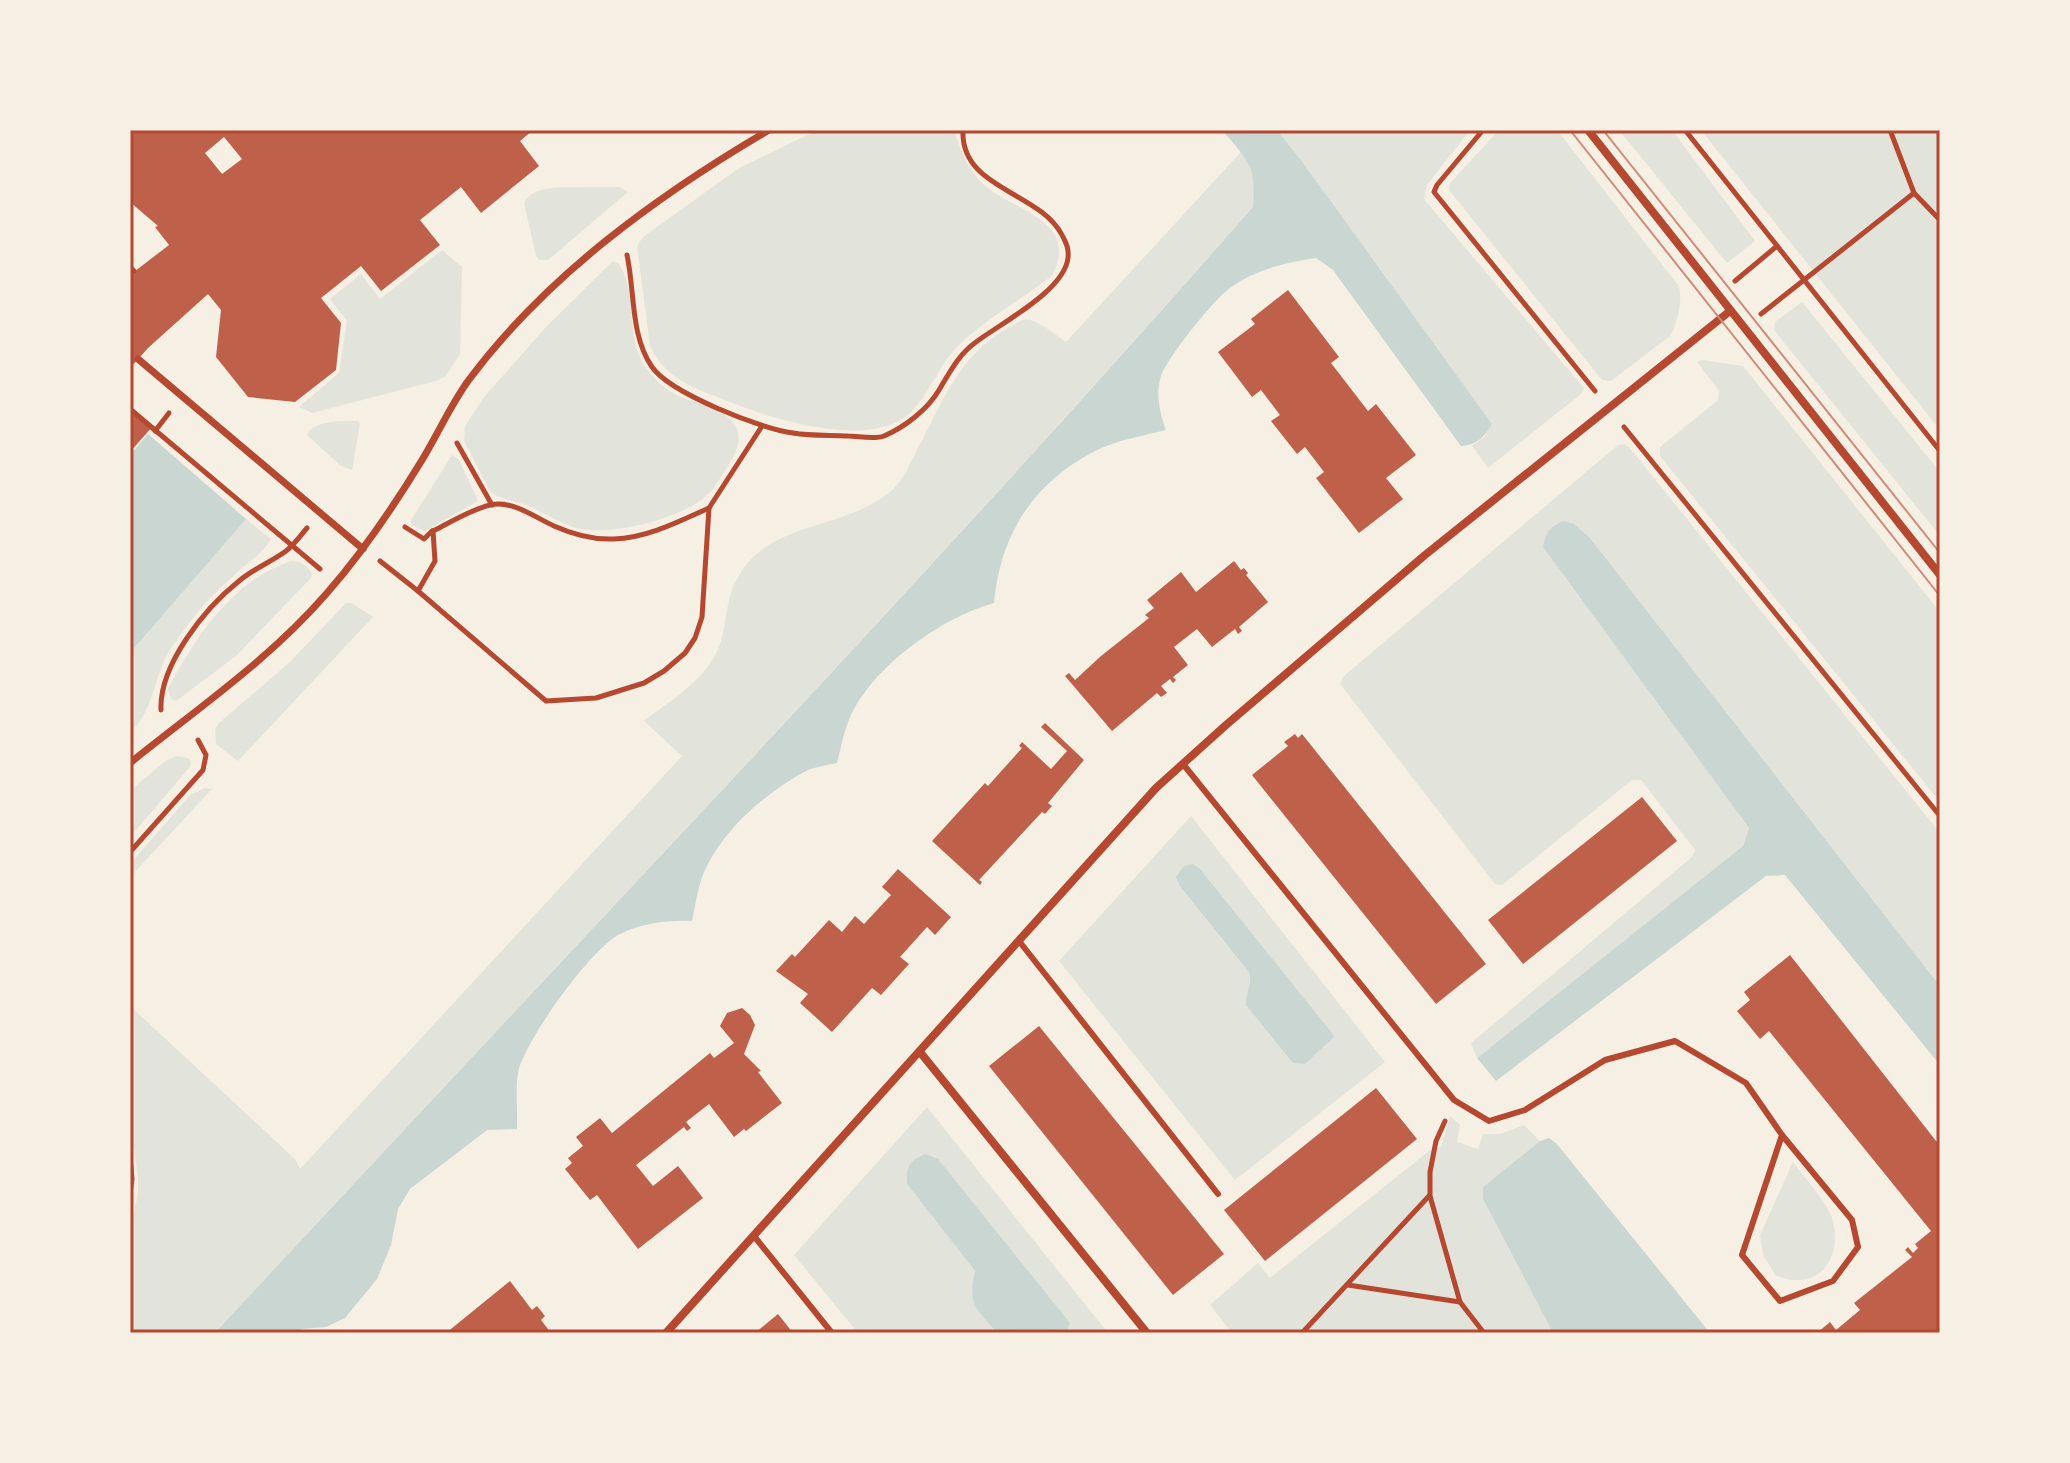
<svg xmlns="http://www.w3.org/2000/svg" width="2070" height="1463" viewBox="0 0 2070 1463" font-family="Jost,sans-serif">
  <rect width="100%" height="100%" fill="#f6efe4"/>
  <g fill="#e2e4dc" fill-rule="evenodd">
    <path d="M818 130H954C961 151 967 169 983 184 1014 212 1081 220 1052 276 1023 298 985 320 959 345 940 363 931 391 913 410 877 450 781 422 738 405 703 391 667 383 650 346L637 246 643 237 739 168Z"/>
    <path d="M1277 130H1470L1427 185 1424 199 1584 388 1581 394 1488 468 1472 446 1485 436 1491 423 1301 160Z"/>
    <path d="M1499 130H1557L1678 285C1684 298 1677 323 1670 336L1611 381 1602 380 1449 190 1450 183Z"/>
    <path d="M1619 130H1672L1755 241 1727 263Z"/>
    <path d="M1701 130H1940V430Z"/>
    <path d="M1241 152C1257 171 1255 184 1253 207 916 590 562 958 215 1333H130V1233L138 1193V1177L130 1122V1006L295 1159 300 1169 682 756 644 721C675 697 715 675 723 633 729 605 727 590 746 565 780 522 846 528 890 492 902 482 909 466 916 452 942 404 958 355 1008 328 1015 324 1022 318 1030 320 1042 323 1056 335 1066 342Z"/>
    <path d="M584 187H620L628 192 548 260H539L536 256 524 203C533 184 565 188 584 187Z"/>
    <path d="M442 250 462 267 460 354 446 376 436 381 312 413 299 407 339 373 347 321 330 299 361 274 380 299Z"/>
    <path d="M613 261 619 264C640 296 622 341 650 373 657 381 664 388 673 393 692 404 734 408 738 433 741 446 732 461 724 472 719 480 714 490 706 496 681 519 606 538 573 527 558 522 544 513 529 506 516 501 500 500 490 491L464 441 465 426 484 397 546 327Z"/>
    <path d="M1802 302 1940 472V536L1774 330 1775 322Z"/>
    <path d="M1702 360 1743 366 1940 612V802L1660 456V447L1718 400 1719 391 1697 362Z"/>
    <path d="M358 421 360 423 352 470 341 466 307 435C313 420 343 421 358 421Z"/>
    <path d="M1624 444 1629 447 1940 833V986L1590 538 1563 521C1550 526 1545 533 1543 547L1749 828 1743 846 1477 1058 1471 1043 1692 857 1695 850 1641 780H1632L1502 885 1495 884 1340 684 1344 676 1618 445Z"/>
    <path d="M452 455 459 460 478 501 425 531 411 525V520Z"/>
    <path d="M246 519 271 539C261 556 245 564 231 578 208 598 187 624 170 650 152 679 156 707 130 733V653Z"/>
    <path d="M291 561C301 561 307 565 312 574L310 579 236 656 176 701 171 699 168 689C195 637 233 580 291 561Z"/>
    <path d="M346 603H351L373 617 238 761 216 744 215 729 219 723 290 662Z"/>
    <path d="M177 756 188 758 191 763 189 768 130 837V791L165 761Z"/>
    <path d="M205 788 212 789 130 877V864L191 794Z"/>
    <path d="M1191 816 1385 1062 1235 1180 1059 961ZM1249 972 1293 1063 1246 997 1252 979Z"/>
    <path d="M927 1107 1108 1333H1065L1068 1331 925 1154C910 1160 905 1167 907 1184L975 1271C967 1305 976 1307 997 1333H858L794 1255Z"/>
    <path d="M1450 1116 1460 1125 1457 1142 1478 1149 1483 1134H1500L1524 1125 1540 1141 1483 1187V1199L1553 1333H1232L1210 1305 1258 1263 1270 1278 1429 1151 1441 1146Z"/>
    <path d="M1793 1162C1805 1178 1821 1195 1830 1213 1843 1241 1831 1283 1794 1280 1788 1280 1781 1277 1776 1276L1763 1255 1760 1235Z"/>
  </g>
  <g fill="#c9d6d2">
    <path d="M1222 130H1277L1301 160 1492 424C1484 437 1477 445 1461 446L1333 270 1316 258C1287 262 1254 270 1230 288 1213 300 1168 357 1161 376 1155 394 1160 413 1166 430 1142 436 1117 440 1095 451 1033 483 1000 535 994 603 941 618 875 665 851 715 844 730 841 748 837 763 827 765 815 767 806 771 768 791 726 827 707 866 698 882 696 903 692 921 667 920 643 923 620 934 592 947 523 1043 518 1073 515 1091 518 1111 517 1129L487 1130 410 1189 398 1209 391 1245 377 1279 345 1318 326 1327 301 1329 296 1333H215C562 958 916 591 1253 207 1256 164 1249 162 1222 130Z"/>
    <path d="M148 434 246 519 130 653V455Z"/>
    <path d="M1563 521 1574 524 1590 538 1940 986V1065L1785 875 1766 876 1496 1081 1477 1058 1743 846 1749 828 1543 547C1545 533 1550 526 1563 521Z"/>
    <path d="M1193 864 1200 869 1332 1033 1334 1037 1305 1064 1293 1063 1246 1005C1245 993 1253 984 1249 972L1180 886 1176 877 1184 866Z"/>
    <path d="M1549 1138 1556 1143 1710 1333H1553L1483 1199V1187L1540 1141Z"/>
    <path d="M925 1154 938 1159 1070 1323 1066 1333H997C976 1307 967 1306 975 1271L907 1184C905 1167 910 1160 925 1154Z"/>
  </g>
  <g fill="#bf614a" fill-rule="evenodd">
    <path d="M130 130H533L520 141 539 166 481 213 461 187 420 220 440 245 381 291 361 266 321 298 341 323 336 370 295 402 248 397 216 357 221 310 208 294 148 348 130 368V275L169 245 155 227 158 226 130 202ZM224 137 242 159 222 174 205 153Z"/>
    <path d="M1288 290 1339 357 1331 363 1368 411 1376 404 1416 455 1386 478 1403 499 1359 533 1316 478 1324 472 1305 447 1297 454 1271 421 1280 415 1261 390 1252 397 1218 352 1255 324 1251 319Z"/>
    <path d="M130 406 153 426 130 452Z"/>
    <path d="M1234 561 1241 570 1244 568 1248 573 1246 575 1268 602 1239 627 1242 631 1238 634 1235 629 1212 647 1197 629 1174 647 1188 665 1173 677 1176 680 1173 683 1170 679 1161 686 1167 693 1161 697 1157 693 1112 731 1065 676 1069 673 1075 680 1101 656 1149 618 1145 615 1154 608 1147 600 1181 572 1196 592Z"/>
    <path d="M1045 723 1084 760 1048 803 1052 806 1045 814 1042 812 979 880 982 882 980 885 932 841 985 783 988 786 1022 748 1019 746 1022 742 1051 769 1067 751 1041 727Z"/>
    <path d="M1295 734 1298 738 1302 734 1486 964 1436 1004 1252 775 1288 746 1284 742Z"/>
    <path d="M1642 797 1677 841 1523 964 1488 920Z"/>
    <path d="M898 869 951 917 935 935 927 927 900 957 909 964 881 995 872 988 832 1032 800 1003 808 994 776 971 792 954 795 957 829 920 842 932 855 916 864 924 891 895 882 887Z"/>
    <path d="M1790 955 1940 1146V1333H1817L1830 1322 1836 1330 1860 1310 1854 1303 1912 1257 1905 1250 1908 1247 1913 1253 1918 1248 1915 1244 1931 1231 1769 1031 1760 1039 1737 1011 1750 1000 1744 992Z"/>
    <path d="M742 1008 750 1015 755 1025 744 1054 761 1071 758 1072 782 1103 746 1131 744 1129 734 1137 709 1104 686 1122 691 1128 687 1131 684 1127 636 1165 653 1186 678 1166 703 1198 638 1249 597 1195 590 1200 565 1169 572 1163 568 1158 583 1146 576 1137 600 1118 612 1133 710 1053 714 1058 734 1043 720 1026 727 1013Z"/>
    <path d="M1039 1026 1224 1254 1173 1295 989 1066Z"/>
    <path d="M1376 1088 1417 1139 1265 1261 1224 1210Z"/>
    <path d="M510 1281 532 1310 537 1306 545 1316 541 1320 551 1333H446Z"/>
    <path d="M778 1314 793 1333H755Z"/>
  </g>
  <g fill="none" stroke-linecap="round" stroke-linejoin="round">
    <g stroke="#b5482f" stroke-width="5">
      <path d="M1483 130 1437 185 1434 192 1595 391"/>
      <path d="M1685 130 1940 451"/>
      <path d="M1890 130 1914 193 1940 220"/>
      <path d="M627 255C635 291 630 335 652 367 670 393 761 429 793 433 811 436 829 435 848 436 858 436 874 440 884 436 905 427 928 409 939 390 950 372 958 355 976 342 1001 323 1064 291 1068 258 1069 248 1066 243 1062 235 1039 191 960 189 963 130"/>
      <path d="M130 267 134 271"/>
      <path d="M1735 281 1777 246"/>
      <path d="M1761 314 1914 193"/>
      <path d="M130 409 320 569"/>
      <path d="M1624 427 1940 816"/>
      <path d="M155 431 169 413"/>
      <path d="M457 443 492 505"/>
      <path d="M405 527 424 539 432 531"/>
      <path d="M380 561 418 591 546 701 596 698 644 683 664 671 685 653 695 638 702 617 709 508 762 426"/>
      <path d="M418 591 435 561 433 531C451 522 470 510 490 505 513 500 534 517 554 526 572 534 594 540 614 539 647 538 680 521 709 508"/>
      <path d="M161 710C159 665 205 608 239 581 253 569 271 562 286 551 294 545 300 536 307 528"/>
      <path d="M130 852 203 770 206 755 198 740"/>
      <path d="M1445 1121 1436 1141 1430 1172V1196L1460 1302 1484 1333"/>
      <path d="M130 1157 132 1179 130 1194"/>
      <path d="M1348 1285 1460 1302"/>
      <path d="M1302 1333 1429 1196"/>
    </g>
    <g stroke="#b5482f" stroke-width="6">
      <path d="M1183 764 1454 1100 1489 1121 1525 1110 1605 1060 1675 1041 1746 1083 1782 1135 1852 1220 1858 1247 1833 1281 1780 1301 1742 1255 1782 1135"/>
      <path d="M1019 941 1218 1194"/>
      <path d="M754 1236 832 1333"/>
    </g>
    <g stroke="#b5482f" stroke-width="7">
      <path d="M138 359 363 549"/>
      <path d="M130 763C198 708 269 660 327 593 363 552 394 506 422 460 438 434 450 406 468 381 546 276 658 195 769 130"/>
    </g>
    <g stroke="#b5482f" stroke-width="8">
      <path d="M1588 130 1940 575"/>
      <path d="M920 1052 1147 1333"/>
      <path d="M666 1333 1156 788 1226 725 1425 555 1730 311"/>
    </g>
    <g stroke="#cf8b77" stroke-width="2">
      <path d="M1570 130 1940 596"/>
      <path d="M1603 130 1940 553"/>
    </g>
  </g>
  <rect width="2070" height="1463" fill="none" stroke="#f6efe4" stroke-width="264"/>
  <rect x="132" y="132" width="1806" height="1199" fill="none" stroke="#b5482f" stroke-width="3"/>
</svg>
